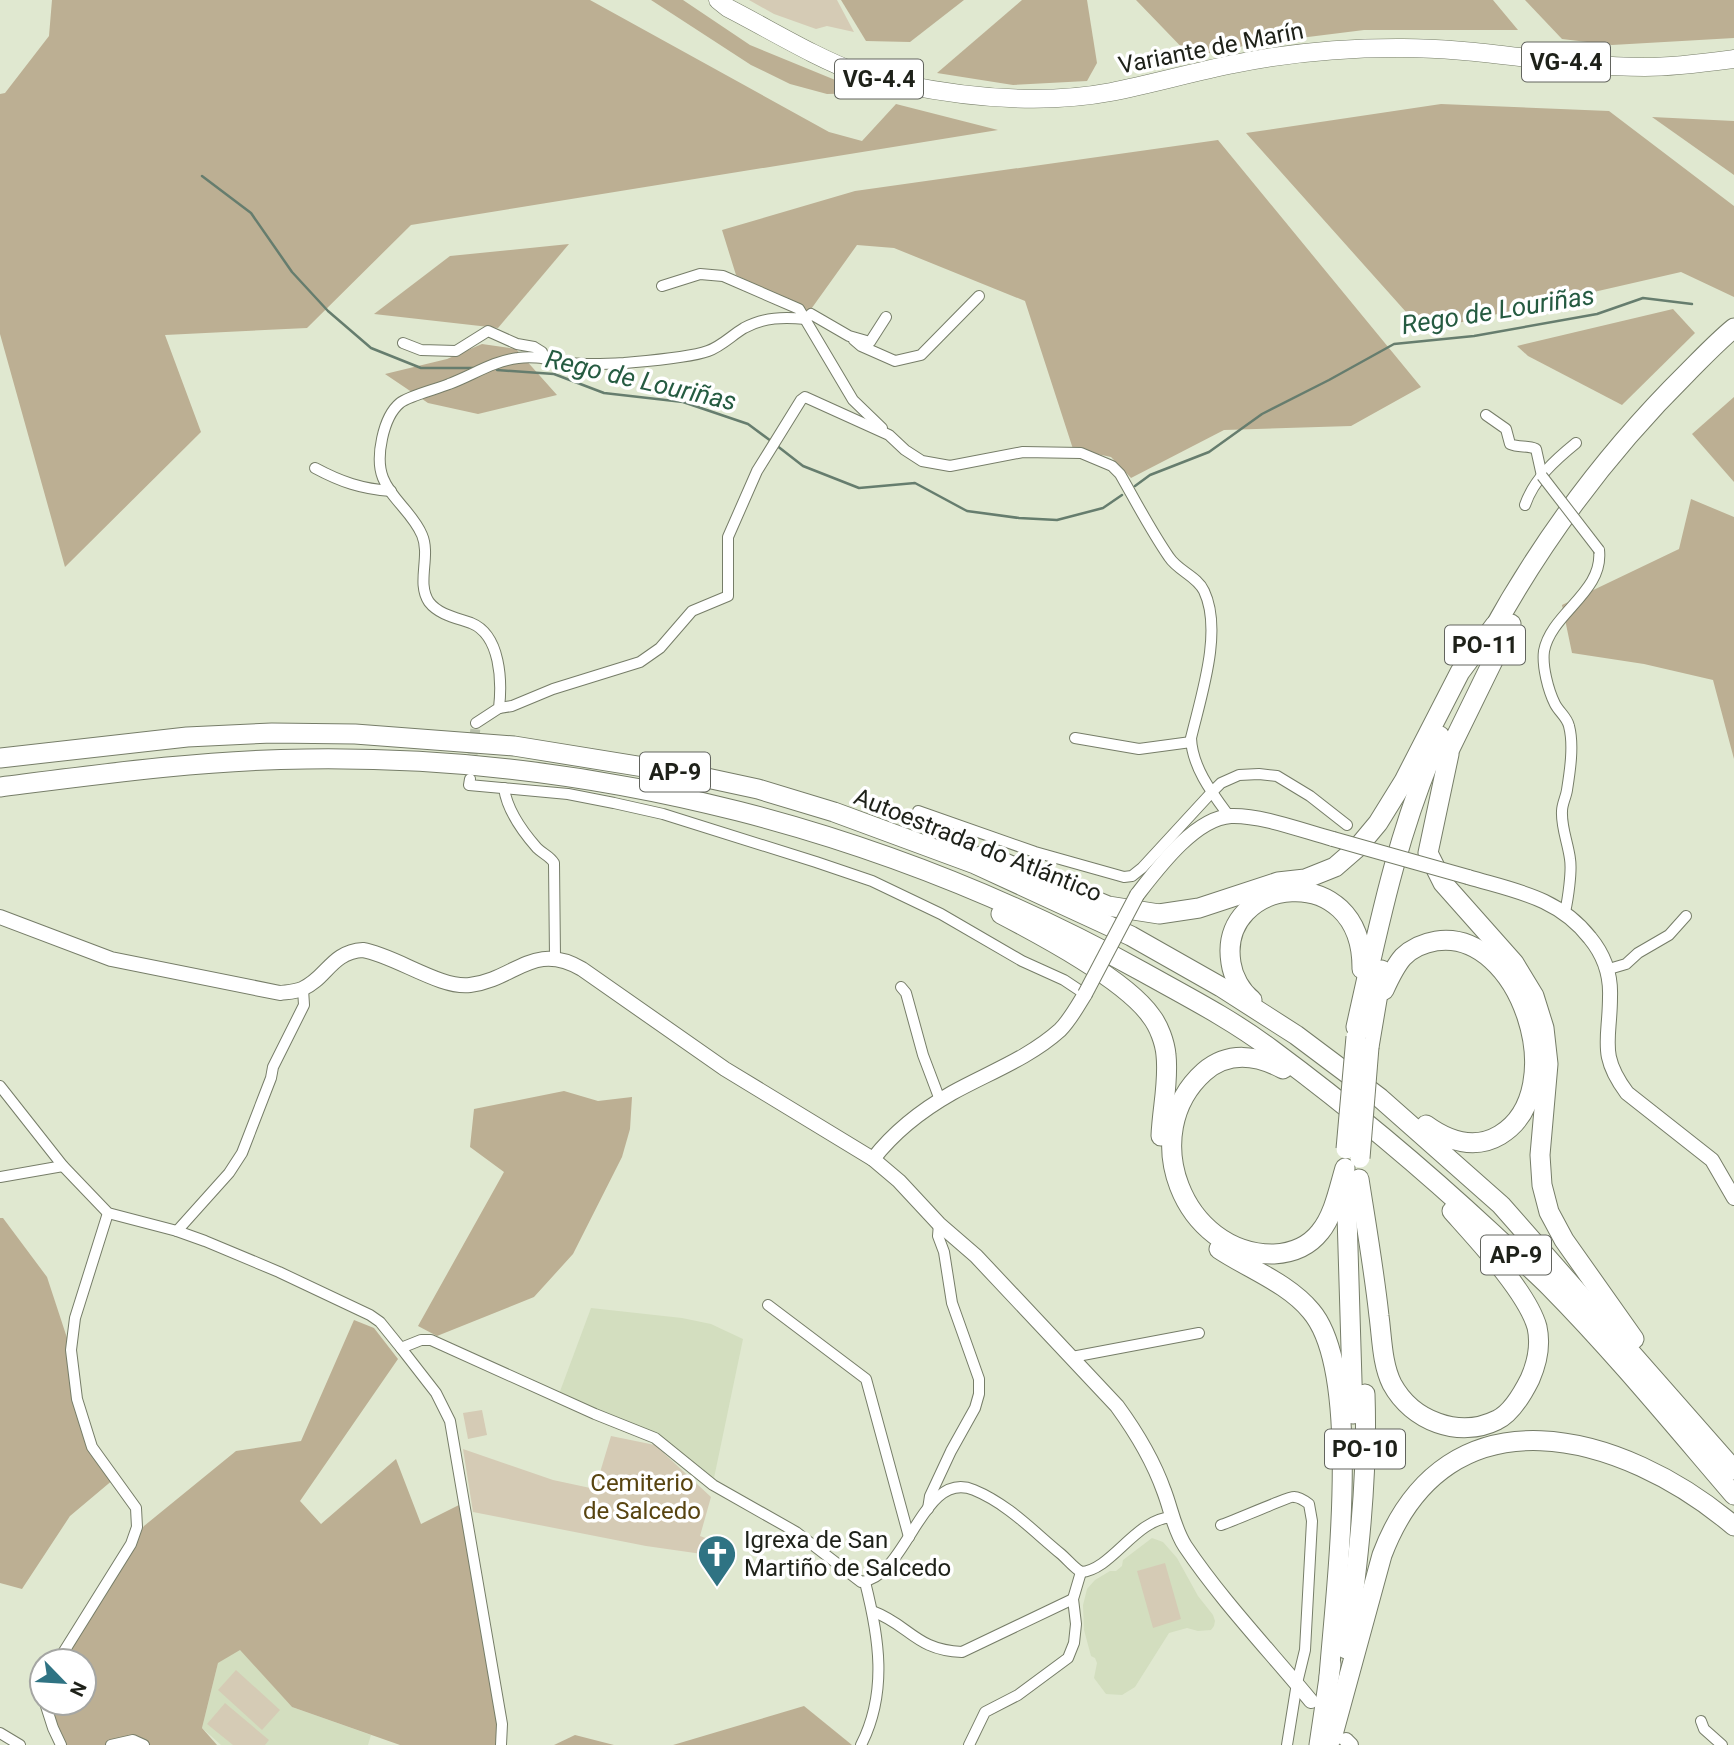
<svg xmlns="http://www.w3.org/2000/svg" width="1734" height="1745" viewBox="0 0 1734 1745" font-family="Roboto,sans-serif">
  <rect width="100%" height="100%" fill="#e0e8d0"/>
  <g fill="#d3debf">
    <path d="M591 1308 682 1318 711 1324 743 1339 714 1478 659 1436 559 1394Z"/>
    <path d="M1152 1538 1163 1542 1177 1558 1198 1596 1213 1615 1215 1621 1214 1626 1211 1630 1198 1631 1187 1628 1169 1633 1135 1687 1122 1695 1106 1694 1094 1678 1097 1663 1095 1658 1091 1656 1084 1630 1083 1605 1087 1589 1095 1580 1110 1571H1116L1122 1566 1123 1560Z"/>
    <path d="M240 1649 292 1707 371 1735 368 1745H221L202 1728 218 1663Z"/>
  </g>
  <g fill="#d5cbb5">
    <path d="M749 0H837L854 32 827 26 816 29 774 14Z"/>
    <path d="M482 1410 487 1435 468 1439 463 1413Z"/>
    <path d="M611 1436 655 1445 711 1497 700 1536 714 1541 709 1555 646 1546 473 1512 463 1449 553 1480 595 1489Z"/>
    <path d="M1165 1563 1181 1619 1153 1628 1137 1571Z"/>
    <path d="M236 1670 280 1710 262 1730 218 1690Z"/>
    <path d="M225 1703 269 1740 265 1745H233L207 1724Z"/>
  </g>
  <g fill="#bcaf93">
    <path d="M52 0H590L829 132 862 141 896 104 998 130 411 225 307 328 165 335 201 432 65 567 0 334V94L5 93 49 36Z"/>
    <path d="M651 0H683L750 45 867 93 827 94 790 84 751 65Z"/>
    <path d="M841 0H964L910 42 866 41Z"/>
    <path d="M1022 0H1087L1097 63 1087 81 1013 85 937 73Z"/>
    <path d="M1136 0H1493L1518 30H1364L1253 44 1191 57Z"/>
    <path d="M1525 0H1734V38L1612 45 1562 39Z"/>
    <path d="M1441 104 1609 111 1734 206V297L1681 272 1423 331 1246 133Z"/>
    <path d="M1652 117 1734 121V175Z"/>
    <path d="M1218 140 1421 387 1351 426 1224 430 1131 478 1111 457 1073 449 1025 301 894 248 857 245 809 312 736 275 722 230 855 191Z"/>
    <path d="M569 244 498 328 374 314 450 256Z"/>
    <path d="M1673 309 1695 333 1622 405 1528 356 1517 346Z"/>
    <path d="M482 344 516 349 557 395 478 414 428 403 385 374 447 359Z"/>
    <path d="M1734 397V482L1692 434Z"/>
    <path d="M1691 499 1734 517V759L1713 680 1644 664 1572 653 1562 605 1679 549Z"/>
    <path d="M564 1091 598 1101 632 1097 630 1129 622 1157 573 1254 534 1297 437 1336 418 1326 504 1172 470 1147 474 1109Z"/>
    <path d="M0 1218H3L47 1277 71 1350 92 1447 114 1479 70 1516 22 1589 0 1583Z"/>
    <path d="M354 1320 374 1328 398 1359 300 1501 321 1524 396 1459 421 1524 465 1502 492 1662 498 1745H400L292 1707 240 1650 218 1663 202 1728 217 1745H64L46 1703H84V1661H64L101 1592 144 1526 236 1451 301 1441Z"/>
    <path d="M804 1706 852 1745H673Z"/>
    <path d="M575 1735 614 1745H554Z"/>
  </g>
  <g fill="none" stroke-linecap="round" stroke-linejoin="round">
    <g stroke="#667d6e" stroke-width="2.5">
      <path d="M202 176 251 213 292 272 328 311 371 348 421 368H473"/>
      <path d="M497 370 554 374 604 393 683 402 748 424 771 441"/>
      <path d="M776 445 803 466 859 488 915 483 967 511 1019 518 1057 520 1103 508 1122 495"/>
      <path d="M1135 486 1150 475 1209 452 1262 414 1329 380 1394 344 1474 336 1597 314 1643 298 1692 304"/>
    </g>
    <path stroke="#b9c0ab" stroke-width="10" stroke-dasharray="10 5" stroke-linecap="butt" d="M471 769 476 723"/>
    <g stroke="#767d68" stroke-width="12">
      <g id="minor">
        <path d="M662 286 700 274 723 276 799 309 853 400 882 428"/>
        <path d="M854 340 861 346 895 361 921 355 979 296"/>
        <path d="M403 343 421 350 456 351 488 331 517 344 534 347 542 352 544 358"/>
        <path d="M1486 415 1506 429 1510 444C1519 448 1527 445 1536 449L1542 476"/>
        <path d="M315 468C341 482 362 489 391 491"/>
        <path d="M1525 505C1534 479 1555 460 1576 443"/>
        <path d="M499 708 512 706 553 689 640 662 660 648 692 611 728 596V537L757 471 801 400 805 397 889 435 905 450 922 461 950 466 1023 452 1081 453 1112 466 1120 474C1136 502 1151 531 1169 557 1178 571 1197 576 1204 591 1223 631 1201 696 1191 738 1192 767 1212 793 1229 816"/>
        <path d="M476 723 499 708C502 682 501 635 471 623 457 618 439 615 429 602 416 583 431 556 422 535 413 513 391 499 383 478 375 458 383 417 400 403 408 396 437 389 449 384 473 375 493 361 518 358 537 355 553 361 571 363 588 365 607 364 624 363 646 361 689 358 708 351 722 346 732 335 744 328 764 317 784 317 806 319L811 314 849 336 870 342 886 317"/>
        <path d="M1075 738 1139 749 1191 742"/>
        <path d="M470 779 469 785 568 794 614 803 663 814 816 862 872 881 941 914 1022 961 1064 980 1085 994"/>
        <path d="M504 788C507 810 522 831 537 848 543 854 550 856 554 863L555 958"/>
        <path d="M918 811 1035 852 1124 877 1132 876 1142 868 1212 792 1221 783 1239 775 1259 774 1277 776 1310 796 1347 825"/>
        <path d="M1565 912C1568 899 1572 871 1570 859 1568 843 1561 827 1562 811 1562 804 1566 797 1567 790 1570 771 1574 745 1569 726 1567 717 1559 712 1555 704 1548 690 1542 666 1544 651 1551 613 1604 592 1599 550"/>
        <path d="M1609 969 1626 964 1638 953 1669 935 1686 916"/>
        <path d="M901 987 906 993 923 1055 940 1100"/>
        <path d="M0 1086 63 1166 108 1213 177 1231 205 1241 279 1272 370 1315 380 1322 401 1348 421 1340H431L595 1414 655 1438 713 1485 796 1532 861 1582C908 1577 922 1468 974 1490 1008 1504 1033 1531 1061 1554 1068 1560 1073 1567 1081 1572 1112 1570 1135 1519 1172 1517"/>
        <path d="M0 1177 63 1166"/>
        <path d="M177 1231 229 1173 242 1153 271 1078 273 1067 304 1005 303 989"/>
        <path d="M768 1305 866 1379 909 1537"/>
        <path d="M401 1348 436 1393 450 1421 502 1724 501 1745"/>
        <path d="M1072 1357 1199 1333"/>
        <path d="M928 1509 930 1496 951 1451 975 1408 979 1394V1379L952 1303 944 1252 938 1236 939 1224"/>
        <path d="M1221 1525C1231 1522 1290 1496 1294 1497 1299 1497 1305 1501 1309 1504L1312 1521 1305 1650 1297 1683 1287 1745"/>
        <path d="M872 1611C910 1625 915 1650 962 1652L1073 1599"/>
        <path d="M58 1661 131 1544 137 1527 136 1508 92 1447 77 1399 71 1350 75 1318 108 1213"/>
        <path d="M45 1703 53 1728 61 1745"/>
        <path d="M1701 1721 1704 1729 1722 1745"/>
        <path d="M0 1733 20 1745"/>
        <path d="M111 1745 133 1740 144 1745"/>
        <path d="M861 1745C888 1692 879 1637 865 1582"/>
        <path d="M969 1745 985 1712 1018 1695 1068 1658 1074 1643 1076 1624 1073 1599 1081 1572"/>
      </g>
    </g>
    <g stroke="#767d68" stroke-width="16">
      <g id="tertiary">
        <path d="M1468 877C1515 891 1558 897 1590 938 1604 955 1611 974 1610 997 1610 1040 1598 1054 1627 1093L1712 1160 1734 1198"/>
        <path d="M1137 895C1158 868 1195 818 1231 816 1262 815 1303 831 1333 839"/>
        <path d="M0 917 111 959 280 993C287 992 295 992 302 989 327 978 331 952 363 950 394 955 441 989 470 985 516 979 533 941 582 969L725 1069 873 1159 899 1181 939 1224 976 1256 1117 1406C1136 1432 1153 1460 1164 1491 1171 1509 1174 1529 1185 1546 1222 1601 1269 1650 1311 1701"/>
        <path d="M873 1159C894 1132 922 1110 952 1093 988 1073 1029 1058 1060 1030 1070 1020 1077 1007 1085 994"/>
        <path d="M1346 1740 1351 1745"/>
      </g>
    </g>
    <g stroke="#767d68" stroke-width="19">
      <path id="trunk" d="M718 0 728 8C771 30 814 57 860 74 872 79 887 81 901 84 969 98 1042 105 1111 92 1152 84 1193 72 1234 64 1287 53 1343 48 1397 48 1480 47 1562 67 1645 67 1675 67 1704 63 1734 59"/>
    </g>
    <g stroke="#767d68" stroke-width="21">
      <g id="motorway">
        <path d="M1489 637C1542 540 1609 450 1688 372 1703 357 1718 341 1734 328"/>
        <path d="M1449 754 1428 853 1443 883 1514 963 1534 996 1544 1028 1548 1064 1540 1155 1542 1185 1549 1212 1564 1240 1634 1339"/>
        <path d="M0 758 187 737 272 733 355 734 514 746 693 775 758 789 834 812 975 864 1131 936 1221 987 1296 1035 1380 1098 1501 1205 1734 1470"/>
        <path d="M1443 763 1511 624"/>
        <path d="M0 787C102 774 203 760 306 759 597 755 889 831 1143 972 1186 996 1231 1019 1271 1049 1348 1106 1421 1167 1492 1233 1511 1251 1531 1268 1550 1287 1615 1353 1674 1425 1734 1495"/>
        <path d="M981 856 1005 863 1108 906 1159 914 1199 908 1278 882 1305 879 1335 867 1358 847 1378 823 1404 781 1460 672 1495 625"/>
        <path d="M1001 914C1041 935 1126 980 1151 1016 1159 1026 1165 1043 1166 1055 1169 1082 1162 1109 1161 1136"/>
        <path d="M1384 990C1389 979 1395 966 1403 957 1412 948 1424 943 1436 941 1520 928 1573 1091 1500 1135 1475 1150 1448 1141 1426 1125"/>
        <path d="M1252 1000C1241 991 1233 977 1231 963 1217 877 1363 857 1362 969"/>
        <path d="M1356 1027C1378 928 1398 829 1440 736"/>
        <path d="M1369 1047 1382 970"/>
        <path d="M1283 1069C1257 1055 1228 1051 1204 1072 1136 1133 1183 1255 1274 1254 1292 1253 1309 1246 1320 1232 1334 1215 1339 1188 1345 1168"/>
        <path d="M1359 1179C1366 1224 1374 1270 1379 1316 1382 1338 1382 1364 1392 1384 1412 1421 1459 1439 1497 1420 1512 1413 1523 1393 1530 1379 1537 1363 1541 1345 1537 1327 1527 1292 1477 1239 1452 1211"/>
        <path d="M1346 1182 1353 1414"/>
        <path d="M1219 1249C1249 1269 1288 1283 1311 1311 1364 1373 1335 1595 1329 1677"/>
        <path d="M1346 1649C1358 1565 1368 1479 1365 1394"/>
        <path d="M1332 1738 1382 1555C1447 1383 1623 1432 1734 1526"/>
        <path d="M1319 1745 1331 1664"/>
      </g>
    </g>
    <use href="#minor" stroke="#fff" stroke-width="10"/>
    <use href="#tertiary" stroke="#fff" stroke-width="14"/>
    <use href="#trunk" stroke="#fff" stroke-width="18"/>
    <use href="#motorway" stroke="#fff" stroke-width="19"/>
    <g stroke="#767d68" stroke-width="12" stroke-linecap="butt">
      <path id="minor-bridge" d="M1542 476 1599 550"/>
    </g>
    <g stroke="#767d68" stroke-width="16" stroke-linecap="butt">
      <g id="tertiary-bridge">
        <path d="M1333 839 1468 877"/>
        <path d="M1085 994 1137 895"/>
      </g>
    </g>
    <g stroke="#767d68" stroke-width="21" stroke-linecap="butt">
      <g id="motorway-bridge">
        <path d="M1346 1149 1356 1037"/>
        <path d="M1360 1158 1369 1047"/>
      </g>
    </g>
    <use href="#minor-bridge" stroke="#fff" stroke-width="10"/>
    <use href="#tertiary-bridge" stroke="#fff" stroke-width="14"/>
    <use href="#motorway-bridge" stroke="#fff" stroke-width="19"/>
  </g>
  <defs>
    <g id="church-pin" transform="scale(2.0125)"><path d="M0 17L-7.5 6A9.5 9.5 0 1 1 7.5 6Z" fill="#2f7383" stroke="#fff"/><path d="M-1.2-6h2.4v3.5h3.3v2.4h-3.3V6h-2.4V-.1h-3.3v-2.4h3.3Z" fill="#fff"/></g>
  </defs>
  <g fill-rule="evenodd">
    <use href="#church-pin" x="717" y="1554"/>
  </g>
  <g text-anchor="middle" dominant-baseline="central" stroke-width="7" stroke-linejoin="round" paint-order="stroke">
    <g fill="#fff" stroke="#62645e" stroke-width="2">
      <rect x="1522" y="42.5" width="88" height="39" rx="5"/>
      <rect x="835" y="59.5" width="88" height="39" rx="5"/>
      <rect x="1445" y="625.5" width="80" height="39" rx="5"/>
      <rect x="640" y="752.5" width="70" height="39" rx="5"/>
      <rect x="1481" y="1235.5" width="70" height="39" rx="5"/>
      <rect x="1325" y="1429.5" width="80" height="39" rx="5"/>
    </g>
    <g font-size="23" font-weight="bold" fill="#1e2119">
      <text x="1566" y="62">VG-4.4</text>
      <text x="879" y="79">VG-4.4</text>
      <text x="1485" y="645">PO-11</text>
      <text x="675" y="772">AP-9</text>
      <text x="1516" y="1255">AP-9</text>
      <text x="1365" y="1449">PO-10</text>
    </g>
    <g font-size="24" fill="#1e2119" stroke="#fff">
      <text transform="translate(1211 48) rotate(-11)">Variante de Marín</text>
      <text transform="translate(978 845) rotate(22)">Autoestrada do Atlántico</text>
    </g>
    <g font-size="24" fill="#584410" stroke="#fff">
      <text x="642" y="1483">Cemiterio<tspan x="642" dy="28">de Salcedo</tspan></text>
    </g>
    <g font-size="24" fill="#1e2119" stroke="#fff" text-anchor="start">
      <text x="744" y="1540">Igrexa de San<tspan x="744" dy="28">Martiño de Salcedo</tspan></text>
    </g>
    <g font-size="26" font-style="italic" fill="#255b41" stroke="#fff">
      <text transform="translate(1498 310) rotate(-9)">Rego de Louriñas</text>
      <text transform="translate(641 380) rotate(13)">Rego de Louriñas</text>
    </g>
  </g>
  <g transform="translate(63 1682) rotate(115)"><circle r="33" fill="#ffffff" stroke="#a5a6a3" stroke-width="2"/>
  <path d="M0-5L12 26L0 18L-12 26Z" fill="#2f7383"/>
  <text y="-10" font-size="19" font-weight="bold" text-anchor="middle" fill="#1e2119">N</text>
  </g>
</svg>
